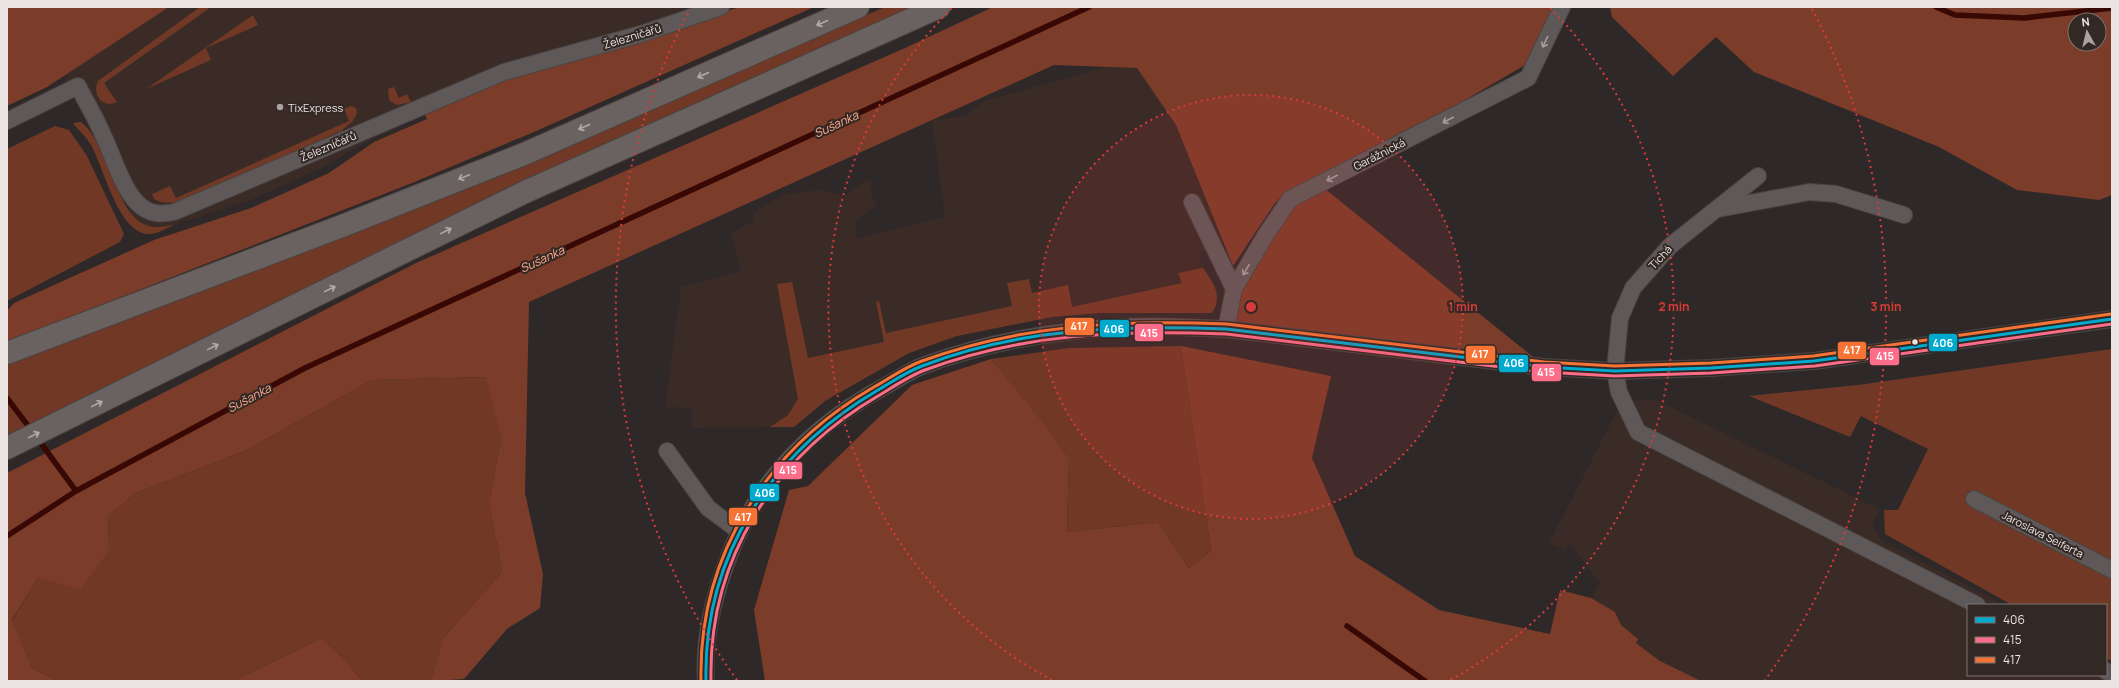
<svg xmlns="http://www.w3.org/2000/svg" width="2119" height="688" viewBox="0 0 2119 688" font-family="Manrope,sans-serif">
  <rect width="100%" height="100%" fill="#2e2928"/>
  <g fill="#3a2b26">
    <path d="M142 7H750L428 113 364 143 330 164 246 202 174 225 159 227 147 226 136 219 131 213 65 79 56 65Z"/>
    <path d="M1107 67 1137 68 1176 125 1224 244 1198 253 1216 308 1212 313H1100L1052 317 957 336 909 353 825 401 794 427 692 428V408L665 407 681 287 741 271 731 233 754 221V212L785 194 822 190 844 196 867 179 873 184 870 192 877 205 856 221 857 238 945 217 932 120 966 116 984 101Z"/>
    <path d="M1656 400 1879 509 1872 525 1882 541 2004 605H1968V675H2106V659L2112 662V681H1699L1660 661 1636 643 1638 639 1621 625 1615 612 1591 598 1600 583 1569 543 1565 551 1549 543 1620 405 1626 401Z"/>
  </g>
  <g fill="#713826">
    <path d="M200 7H211L104 83 117 102C102 109 92 94 98 81Z"/>
    <path d="M885 7H911L507 188 7 439V365L488 180Z"/>
    <path d="M253 15 258 25 206 48 211 60 146 89Z"/>
    <path d="M394 87 399 98 407 94 411 102 397 105 389 100 388 89Z"/>
    <path d="M351 106 356 108 357 113 353 121 341 131 188 199C176 203 166 205 154 199L152 194 170 186 176 198 349 121 344 109Z"/>
    <path d="M81 122C110 145 115 213 146 225 155 229 165 226 174 225 167 228 156 235 148 234 118 232 104 168 91 145 86 137 80 131 73 124L74 123Z"/>
    <path d="M55 126 69 130 87 156 124 234 120 242 7 301V149Z"/>
    <path d="M1203 268C1214 283 1223 296 1212 313H1100L1052 317 957 336 909 353 825 401 794 427H770L788 415 798 399 777 284 792 282 808 358 884 342 876 302 879 301 886 333 1012 306 1007 283 1029 279 1032 293 1068 285 1072 307 1182 283 1178 273Z"/>
    <path d="M1181 346 1211 551 1189 568 1158 522 1067 532 1069 458 991 359 1069 348Z"/>
    <path d="M2112 349V661L2106 658V605H2012L1885 534 1884 510H1898L1928 449 1861 416 1850 437 1749 396 1858 385Z"/>
    <path d="M487 377 501 440 489 502 502 572 443 638 431 681H362L345 660 322 638 233 681H57L32 668 12 621 38 578 109 550 108 516 136 493 245 451 372 380Z"/>
  </g>
  <g fill="#7c3c2a" fill-rule="evenodd">
    <path d="M7 7H169L47 87 7 106Z"/>
    <path d="M740 7H814L534 132 412 183 9 341 7 339V311L14 303 154 240 251 208 329 173 374 142 427 119 424 113 496 81Z"/>
    <path d="M993 7H1554L1527 64 1448 110 1286 192 1275 203 1233 266 1176 125 1137 68 1054 65 529 302 525 493 543 574 540 608 507 629 464 679 431 681 443 638 502 572 489 502 501 440 486 377 372 380 245 451 136 493 108 516 109 550 81 589 38 578 12 620 32 668 57 681H7V473L416 263 905 48Z"/>
    <path d="M1610 7H2112V195L2099 200 2017 190 1939 147 1754 72 1716 37 1673 76 1612 17ZM2075 20H2099V44H2075Z"/>
    <path d="M1324 188 1533 357 1235 324 1240 295 1259 258 1294 206Z"/>
    <path d="M1181 346 1331 376 1312 458 1355 556 1439 610 1550 634 1560 590 1591 598 1615 612 1621 625 1638 639 1636 643 1660 661 1701 681H765L754 610 789 490 808 486 912 385 991 359 1035 413 1069 458 1067 532 1158 522 1189 568 1211 551Z"/>
    <path d="M322 638 345 660 362 681H233Z"/>
  </g>
  <g fill="none" stroke-linecap="round" stroke-linejoin="round">
    <g stroke="#370804" stroke-width="5.5">
      <path d="M1936 7 1955 15 2024 18 2112 8"/>
      <path d="M7 398 32 431"/>
      <path d="M37 438 76 491"/>
      <path d="M7 536 76 491 305 368 1089 7"/>
      <path d="M1347 626 1425 681"/>
    </g>
    <g stroke="#4a4443" stroke-width="18">
      <g id="street">
        <path d="M7 121 78 86C86 102 96 118 103 135 113 155 124 195 142 207 152 215 163 214 174 212L504 72 641 34 721 7"/>
        <path d="M1758 176 1670 246 1633 288 1620 318 1615 371 1619 392 1638 432 1977 605"/>
        <path d="M1192 202 1234 289"/>
        <path d="M1718 209 1809 192 1836 194 1904 215"/>
        <path d="M1226 329 1234 289 1265 236 1290 199 1528 78 1562 7"/>
        <path d="M667 451 708 508 739 531"/>
        <path d="M1974 499 2112 570"/>
        <path d="M2106 671 2112 674"/>
        <path d="M706 681C703 638 715 591 731 551 761 476 816 423 887 385 898 379 910 371 922 366 987 342 1056 330 1126 327 1159 325 1193 328 1226 329L1544 367 1615 371 1711 368 1814 361 2112 319"/>
      </g>
    </g>
    <g stroke="#4a4443" stroke-width="24">
      <g id="secondary">
        <path d="M7 353 342 226 524 154 858 7"/>
        <path d="M7 448 525 192 939 7"/>
      </g>
    </g>
    <use href="#street" stroke="#5e5958" stroke-width="16"/>
    <use href="#secondary" stroke="#6a6260" stroke-width="22"/>
    <g stroke="#322824" stroke-width="6">
      <path id="bus-1" d="M706 681C703 556 772 452 878 390 892 382 906 372 922 366 1019 328 1123 325 1226 329L1544 367 1615 371 1711 368 1814 361 2112 319"/>
    </g>
    <g stroke="#322824" stroke-width="6">
      <path id="bus-2" d="M711 681C708 559 775 456 878 396 893 387 909 376 925 370 1025 333 1121 330 1226 334L1543 372 1615 376 1711 373 1815 366 2112 324"/>
    </g>
    <g stroke="#322824" stroke-width="6">
      <path id="bus-3" d="M701 681C698 555 768 448 874 387 890 378 905 367 922 361 1024 324 1120 320 1227 324L1544 362 1615 366 1711 363 1813 356 2111 314"/>
    </g>
    <use href="#bus-1" stroke="#00a9ce" stroke-width="3"/>
    <use href="#bus-2" stroke="#fb6d88" stroke-width="3"/>
    <use href="#bus-3" stroke="#f57335" stroke-width="3"/>
  </g>
  <defs><path id="oneway-shaft" d="M-6 0H5M1.5-3L5.5 0L1.5 3" fill="none" stroke-width="1.6" stroke-linecap="round" stroke-linejoin="round"/></defs>
  <g stroke="#b2aaa8">
    <use href="#oneway-shaft" transform="translate(822 23) rotate(156)"/>
    <use href="#oneway-shaft" transform="translate(703 75) rotate(156)"/>
    <use href="#oneway-shaft" transform="translate(584 127) rotate(156)"/>
    <use href="#oneway-shaft" transform="translate(464 177) rotate(158)"/>
    <use href="#oneway-shaft" transform="translate(446 231) rotate(-26)"/>
    <use href="#oneway-shaft" transform="translate(330 289) rotate(-26)"/>
    <use href="#oneway-shaft" transform="translate(213 347) rotate(-26)"/>
    <use href="#oneway-shaft" transform="translate(97 404) rotate(-26)"/>
    <use href="#oneway-shaft" transform="translate(34 435) rotate(-26)"/>
  </g>
  <g stroke="#a59e9d">
    <use href="#oneway-shaft" transform="translate(1545 42) rotate(116)"/>
    <use href="#oneway-shaft" transform="translate(1448 120) rotate(153)"/>
    <use href="#oneway-shaft" transform="translate(1332 178) rotate(153)"/>
    <use href="#oneway-shaft" transform="translate(1246 270) rotate(120)"/>
  </g>
  <circle cx="1251" cy="307" r="212" fill="#d83b3b" fill-opacity=".12"/>
  <g fill="none" stroke="#d83b3b" stroke-width="2" stroke-dasharray="2 4">
    <circle cx="1251" cy="307" r="212"/>
    <path d="M1052 680A423 423 0 0 1 952 8M1550 8A423 423 0 0 1 1450 680"/>
    <path d="M737 680A635 635 0 0 1 690 9M1812 9A635 635 0 0 1 1765 680"/>
  </g>
  <circle fill="#aaa3a1" stroke="#322824" stroke-width="1.5" cx="280" cy="107" r="4"/>
  <circle fill="#ece4e2" stroke="#322824" stroke-width="1.5" cx="1915" cy="342" r="3.5"/>
  <g text-anchor="middle" dominant-baseline="central" stroke-width="4" stroke-linejoin="round" paint-order="stroke">
    <g font-size="11" fill="#ece4e2" stroke="#322824">
      <text transform="translate(632 36) rotate(-17)">Železničářů</text>
      <text transform="translate(328 146) rotate(-23)">Železničářů</text>
      <text transform="translate(1379 154) rotate(-27)">Garážnická</text>
      <text transform="translate(1660 257) rotate(-47)">Tichá</text>
      <text transform="translate(2043 534) rotate(27)">Jaroslava Seiferta</text>
    </g>
    <g font-size="11" fill="#ece4e2" stroke="#322824" text-anchor="start">
      <text x="288" y="107">TixExpress</text>
    </g>
    <g font-size="12" font-style="italic" fill="#ffa990" stroke="#322824">
      <text transform="translate(836 124) rotate(-25)">Sušanka</text>
      <text transform="translate(542 259) rotate(-25)">Sušanka</text>
      <text transform="translate(249 398) rotate(-28)">Sušanka</text>
    </g>
  </g>
  <circle cx="1251" cy="307" r="6" fill="#d83b3b" stroke="#322824" stroke-width="2"/>
  <g font-size="12" text-anchor="middle" font-weight="bold" fill="#d83b3b" stroke="#322824" stroke-width="4" stroke-linejoin="round" paint-order="stroke">
    <text x="1463" y="311">1 min</text>
    <text x="1674" y="311">2 min</text>
    <text x="1886" y="311">3 min</text>
  </g>
  <g stroke="#322824" stroke-width="1.5">
    <rect x="1064" y="317" width="31" height="19" rx="4" fill="#f57335"/>
    <rect x="1099" y="319" width="31" height="19" rx="4" fill="#00a9ce"/>
    <rect x="1134" y="323" width="30" height="19" rx="4" fill="#fb6d88"/>
    <rect x="1928" y="333" width="30" height="19" rx="4" fill="#00a9ce"/>
    <rect x="1837" y="341" width="30" height="19" rx="4" fill="#f57335"/>
    <rect x="1465" y="345" width="31" height="19" rx="4" fill="#f57335"/>
    <rect x="1869" y="347" width="31" height="19" rx="4" fill="#fb6d88"/>
    <rect x="1498" y="354" width="31" height="19" rx="4" fill="#00a9ce"/>
    <rect x="1531" y="363" width="31" height="19" rx="4" fill="#fb6d88"/>
    <rect x="773" y="461" width="30" height="19" rx="4" fill="#fb6d88"/>
    <rect x="749" y="483" width="31" height="19" rx="4" fill="#00a9ce"/>
    <rect x="728" y="507" width="30" height="19" rx="4" fill="#f57335"/>
  </g>
  <g font-size="11" text-anchor="middle" font-weight="bold" fill="#fff">
    <text x="1079" y="330">417</text>
    <text x="1114" y="333">406</text>
    <text x="1149" y="337">415</text>
    <text x="1943" y="347">406</text>
    <text x="1852" y="354">417</text>
    <text x="1480" y="358">417</text>
    <text x="1885" y="360">415</text>
    <text x="1514" y="367">406</text>
    <text x="1546" y="376">415</text>
    <text x="788" y="474">415</text>
    <text x="765" y="497">406</text>
    <text x="743" y="521">417</text>
  </g>
  <rect width="2119" height="688" fill="none" stroke="#ece4e2" stroke-width="16"/>
  <rect x="1967" y="604" width="140" height="72" fill="#322824" stroke="#7c7370"/>
  <rect x="1975" y="617" width="20" height="6" fill="#00a9ce" stroke="#7c7370"/>
  <text x="2003" y="624" font-size="12" fill="#ece4e2">406</text>
  <rect x="1975" y="637" width="20" height="6" fill="#fb6d88" stroke="#7c7370"/>
  <text x="2003" y="644" font-size="12" fill="#ece4e2">415</text>
  <rect x="1975" y="657" width="20" height="6" fill="#f57335" stroke="#7c7370"/>
  <text x="2003" y="664" font-size="12" fill="#ece4e2">417</text>
  <g transform="translate(2087 32) rotate(352)"><circle r="19" fill="#322824" stroke="#7c7370"/>
  <path d="M0-3L7 15L0 10L-7 15Z" fill="#aaa3a1"/>
  <text y="-6" font-size="11" font-weight="bold" text-anchor="middle" fill="#ece4e2">N</text>
  </g>
</svg>
